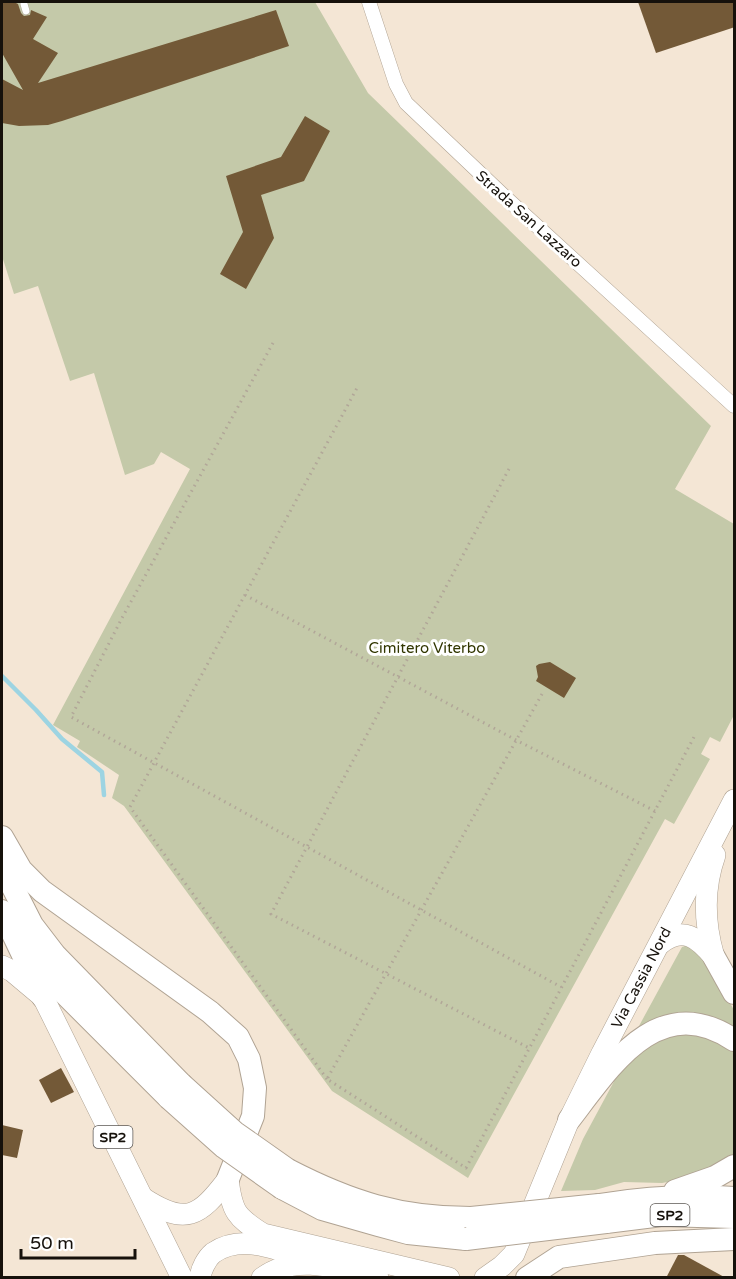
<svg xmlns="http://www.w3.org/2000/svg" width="736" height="1279" viewBox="0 0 736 1279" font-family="'Varela Round',sans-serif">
  <rect width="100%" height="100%" fill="#f4e6d5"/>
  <g fill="#c4c9a9">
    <path d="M2 2H315L368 93 711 426 675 489 734 524V715L720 742 710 737 701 754 710 759 674 824 665 819 468 1178 332 1091 124 806 112 798 119 775 77 747 80 741 53 725 190 469 161 452 154 464 125 475 94 373 70 381 38 286 14 294 2 256Z"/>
    <path d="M685 946 700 951 734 1010V1028L660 1020 639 1026 682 947Z"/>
    <path d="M691 1031 734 1050V1157L705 1175 662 1183 624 1182 595 1190 561 1191 583 1139 625 1061 652 1041Z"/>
  </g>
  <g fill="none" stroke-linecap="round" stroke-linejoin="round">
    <path stroke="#9dd4e2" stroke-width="4.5" d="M2 676 36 710 62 739 102 772 104 795"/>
  </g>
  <g fill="#735937">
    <path d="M2 2H14L18 4 21 13 24 16 30 15 31 10 47 17 33 39 58 53 38 83 276 10 289 46 62 121 48 125 19 126 2 123V79L23 90 2 53Z"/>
    <path d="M638 2H735V27L656 53Z"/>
    <path d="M305 116 330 131 304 181 261 195 274 238 246 289 220 274 243 232 226 176 281 157Z"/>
    <path d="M550 662 576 678 564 698 536 681 538 677 536 666 539 664Z"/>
    <path d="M61 1068 74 1092 51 1103 39 1080Z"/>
    <path d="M2 1125 23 1130 17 1158 2 1155Z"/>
    <path d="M678 1255H684L726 1278H666Z"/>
  </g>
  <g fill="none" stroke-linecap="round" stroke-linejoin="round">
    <g stroke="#b0a393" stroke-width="8">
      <path id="service" d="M24 4 26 11"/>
    </g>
    <g stroke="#b0a393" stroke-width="15">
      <path id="minor" d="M369 2 396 84 406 103 504 196 734 406"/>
    </g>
    <g stroke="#b0a393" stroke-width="22">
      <g id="primary">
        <path d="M660 944C683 925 698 938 714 957"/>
        <path d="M714 957C704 923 703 889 715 855"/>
        <path d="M2 966 12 971 43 997 182 1278"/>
        <path d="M228 1179C232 1212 236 1217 263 1234L449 1278"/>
        <path d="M143 1198C186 1226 199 1217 228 1179"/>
        <path d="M200 1278C201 1269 207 1258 213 1253 245 1231 285 1253 317 1263"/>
        <path d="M262 1278C297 1252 340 1269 378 1278"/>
        <path id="s1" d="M485 1278 502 1266 514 1254 569 1120 602 1053 734 800"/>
      </g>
    </g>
    <g stroke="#b0a393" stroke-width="24">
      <g id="trunk">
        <path d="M2 837 21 870 42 891 210 1012 238 1037 249 1059 255 1088 253 1116 228 1179"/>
        <path d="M2 866 32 925 55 955 181 1084"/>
        <path d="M2 911 43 997"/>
        <path d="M9 927 54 983 169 1098"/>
        <path d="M714 957 734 993"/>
        <path d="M569 1120C610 1067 658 989 734 1040"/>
        <path d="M288 1170C350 1202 400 1218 471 1218"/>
        <path d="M282 1188 322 1209 378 1225 408 1233 466 1239"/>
        <path d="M675 1191 715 1177 734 1166"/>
        <path d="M599 1205C644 1198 689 1195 734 1198"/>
        <path d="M606 1222 662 1215 734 1217"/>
        <path d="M527 1278 559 1257 655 1243 734 1239"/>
      </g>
    </g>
    <g stroke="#b1a698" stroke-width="3" stroke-dasharray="1.5 4.5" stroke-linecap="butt">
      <path d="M273 343 122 618 71 717 561 987"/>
      <path d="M509 469 271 914 529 1048"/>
      <path d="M245 595 516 740 655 811"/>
      <path d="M542 694 327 1079 466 1168 694 737"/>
      <path d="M327 1079 130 807 357 388"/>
    </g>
    <use href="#service" stroke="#fff" stroke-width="7"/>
    <use href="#minor" stroke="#fff" stroke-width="14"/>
    <use href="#primary" stroke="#fff" stroke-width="21"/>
    <use href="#trunk" stroke="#fff" stroke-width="22"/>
    <g stroke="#b0a393" stroke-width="24" stroke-linecap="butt">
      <g id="trunk-bridge">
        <path d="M181 1084 234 1132 288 1170"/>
        <path d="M169 1098 224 1147 282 1188"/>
        <path d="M471 1218 599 1205"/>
        <path d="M466 1239 606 1222"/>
      </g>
    </g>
    <use href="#trunk-bridge" stroke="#fff" stroke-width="22"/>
  </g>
  <g text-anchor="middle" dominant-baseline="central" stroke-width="6" stroke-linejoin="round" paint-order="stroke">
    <g fill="#fff" stroke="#5c5854" stroke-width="1.5">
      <rect x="93.5" y="1126" width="39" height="22" rx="4.5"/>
      <rect x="650.5" y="1204" width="39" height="22" rx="4.5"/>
    </g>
    <g font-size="14" font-weight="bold" fill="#16110b">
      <text x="113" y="1137">SP2</text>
      <text x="670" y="1215">SP2</text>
    </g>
    <g font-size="15" fill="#16110b" stroke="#fff">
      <text transform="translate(529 219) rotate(42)">Strada San Lazzaro</text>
      <text stroke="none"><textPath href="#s1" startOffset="342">Via Cassia Nord</textPath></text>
    </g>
    <g font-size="15" fill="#313600" stroke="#fff">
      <text x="427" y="648">Cimitero Viterbo</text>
    </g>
  </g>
  <rect width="736" height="1279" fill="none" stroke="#16110b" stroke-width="6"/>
  <path d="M21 1249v9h114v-9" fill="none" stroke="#16110b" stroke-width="3"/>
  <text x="30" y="1249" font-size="18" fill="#16110b" stroke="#ffffff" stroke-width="4.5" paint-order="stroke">50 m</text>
</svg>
